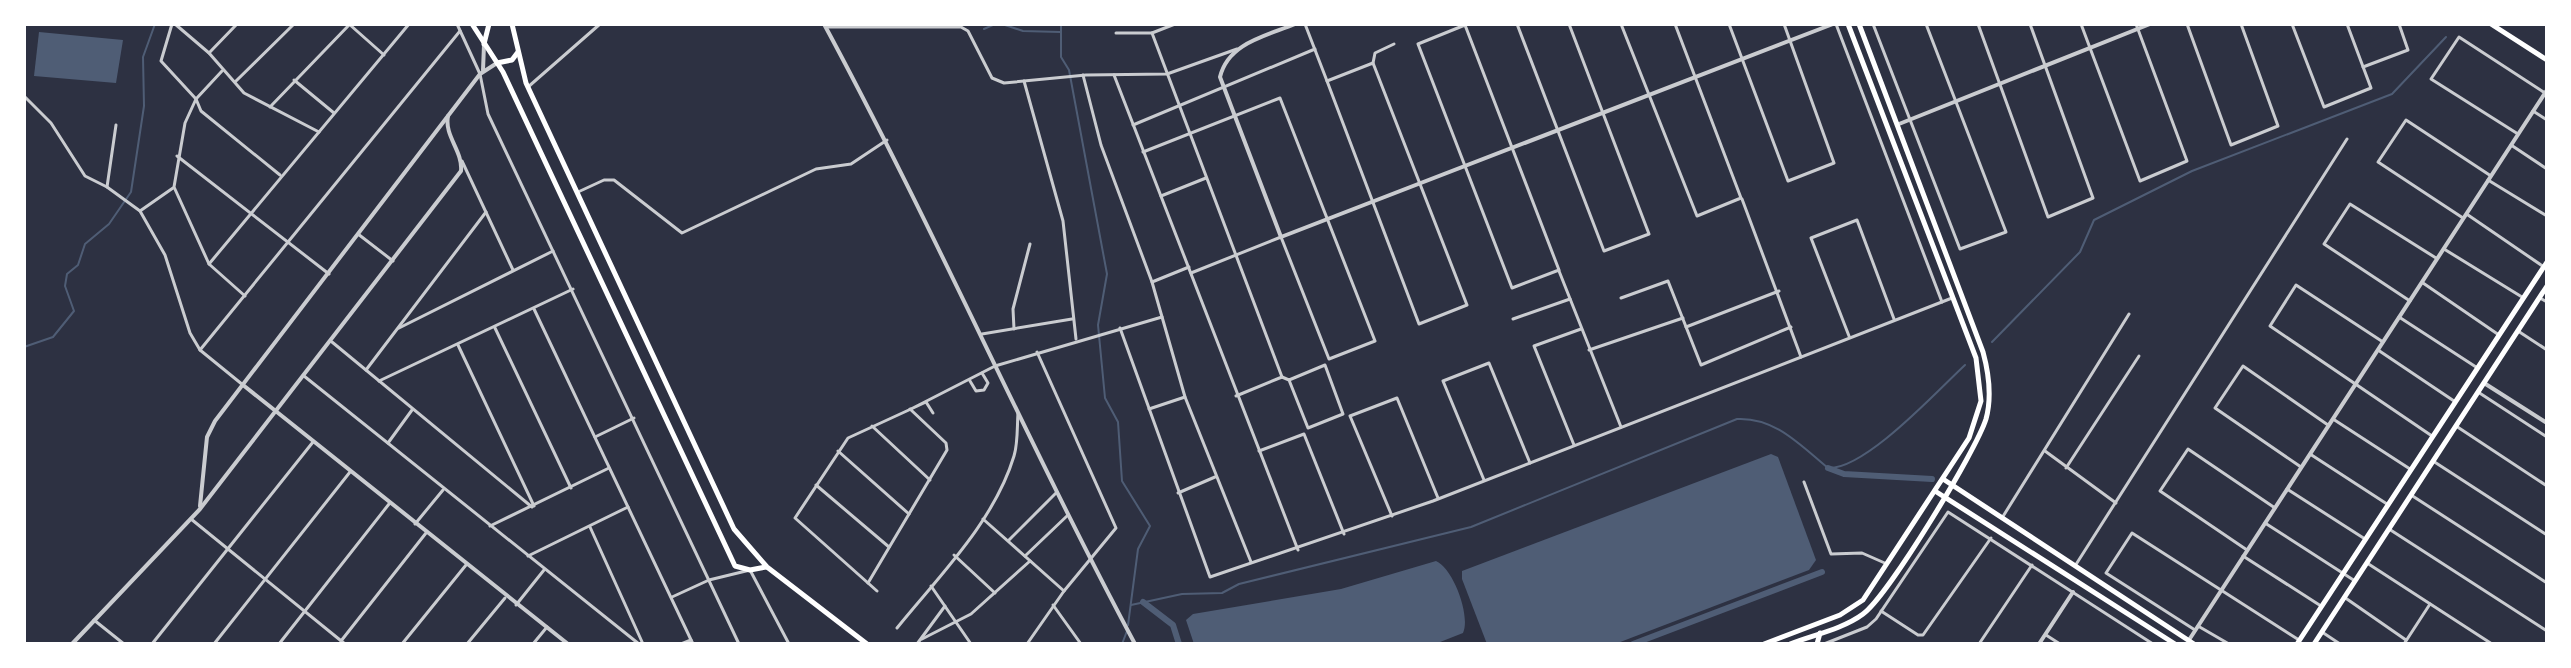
<svg xmlns="http://www.w3.org/2000/svg" width="2571" height="668" viewBox="0 0 2571 668" font-family="Commissioner,sans-serif">
  <rect width="100%" height="100%" fill="#2d3142"/>
  <g fill="#4f5d75">
    <path d="M39 32 123 40 116 83 34 76Z"/>
    <path d="M1771 454 1778 457 1816 560 1809 570 1615 644H1487L1462 579V571Z"/>
    <path d="M1436 561C1453 568 1471 616 1463 633L1435 644H1194L1186 620 1193 614 1341 589Z"/>
  </g>
  <g fill="none" stroke-linecap="round" stroke-linejoin="round">
    <g stroke="#4f5d75" stroke-width="2">
      <path d="M1002 24 1023 31 1060 32"/>
      <path d="M1061 24V57L1069 70 1107 274 1098 325 1105 398 1118 422 1122 481 1150 526 1138 549 1128 625"/>
      <path d="M984 29 995 24"/>
      <path d="M1992 342 2080 252 2094 220 2192 171 2392 94 2446 37"/>
      <path d="M24 347 53 337 74 311 65 286 67 274 78 265 85 244 109 224 131 192 144 106 143 57 155 24"/>
      <path d="M1131 605 1182 594 1222 593 1239 584 1471 527 1737 419C1775 417 1800 445 1828 468 1865 470 1937 391 1965 365"/>
      <path d="M1122 644 1127 631"/>
    </g>
    <g stroke="#4f5d75" stroke-width="6">
      <path d="M1828 468 1844 474 1932 479"/>
      <path d="M1143 602 1173 625 1179 644"/>
      <path d="M1633 644 1822 572"/>
    </g>
    <g stroke="#caccd0" stroke-width="3">
      <path d="M172 24 161 61 196 99 201 111 280 175"/>
      <path d="M175 24 209 53 244 93 319 132"/>
      <path d="M349 24 384 55"/>
      <path d="M457 24 480 74 488 114 739 644"/>
      <path d="M1305 24 1327 81"/>
      <path d="M1517 24 1604 251 1649 234 1569 24"/>
      <path d="M1621 24 1697 216 1741 198 1675 24"/>
      <path d="M1729 24 1788 181 1834 163 1784 24"/>
      <path d="M1836 24 1942 302"/>
      <path d="M1873 24 1960 249 2006 232 1926 24"/>
      <path d="M1978 24 2048 217 2093 198 2030 24"/>
      <path d="M2081 24 2140 181 2187 161 2136 24"/>
      <path d="M2187 24 2231 145 2278 126 2241 24"/>
      <path d="M2292 24 2324 107 2371 88 2347 24"/>
      <path d="M1465 25 1559 270 1512 288 1418 44Z"/>
      <path d="M826 27H961L968 31 992 78 1004 83 1086 75 1167 74 1237 49"/>
      <path d="M1116 33H1152L1175 24"/>
      <path d="M1152 33 1282 377 1236 396"/>
      <path d="M209 53 237 24"/>
      <path d="M1373 63 1467 305 1419 324 1327 81Z"/>
      <path d="M1373 63 1375 53 1394 44"/>
      <path d="M2363 67 2408 50 2399 24"/>
      <path d="M222 71 196 99 185 123 174 187 209 264 245 296"/>
      <path d="M1083 75 1101 145 1152 282 1185 397 1251 562"/>
      <path d="M1114 75 1298 550"/>
      <path d="M294 80 334 113"/>
      <path d="M1024 81 1063 221 1076 339"/>
      <path d="M235 82 294 24"/>
      <path d="M528 87 600 24"/>
      <path d="M24 96 51 123 85 176 107 187 140 211 165 255 190 333 200 350 243 385"/>
      <path d="M270 107 350 24"/>
      <path d="M2533 111 2547 120"/>
      <path d="M1133 125 1315 49"/>
      <path d="M2518 134 2431 79 2459 37 2545 93"/>
      <path d="M2511 145 2547 169"/>
      <path d="M1143 152 1280 98 1375 341 1329 359 1281 237 1191 273"/>
      <path d="M177 156 329 274"/>
      <path d="M462 161 513 270"/>
      <path d="M2488 180 2547 216"/>
      <path d="M107 187 116 125"/>
      <path d="M578 192 604 180H614L682 233 816 169 851 164 887 140"/>
      <path d="M1161 196 1206 178"/>
      <path d="M1742 199 1801 357"/>
      <path d="M140 211 173 188"/>
      <path d="M2468 215 2544 267"/>
      <path d="M2463 218 2378 162 2406 120 2491 176"/>
      <path d="M358 234 393 261"/>
      <path d="M2444 249 2522 297"/>
      <path d="M209 264 409 24"/>
      <path d="M1559 271 1621 427"/>
      <path d="M1152 282 1189 267"/>
      <path d="M2423 283 2499 335"/>
      <path d="M1621 298 1668 281 1701 365 1791 327"/>
      <path d="M2540 298 2547 302"/>
      <path d="M2410 301 2324 244 2350 204 2436 258"/>
      <path d="M534 309 693 644"/>
      <path d="M2399 317 2476 367"/>
      <path d="M1513 319 1570 299"/>
      <path d="M1686 327 1779 291"/>
      <path d="M399 328 553 251"/>
      <path d="M495 328 571 488"/>
      <path d="M1120 328 1210 577 1433 501 1952 298"/>
      <path d="M1014 329 1013 309 1030 244"/>
      <path d="M2518 331 2547 350"/>
      <path d="M982 334 1072 319"/>
      <path d="M1849 336 1811 238 1857 220 1894 319"/>
      <path d="M332 342 532 507"/>
      <path d="M2383 342 2296 285 2270 326 2432 436"/>
      <path d="M458 345 534 506"/>
      <path d="M200 350 460 31"/>
      <path d="M1589 350 1683 318"/>
      <path d="M2378 350 2454 401"/>
      <path d="M366 370 486 212"/>
      <path d="M304 376 639 644"/>
      <path d="M1282 377 1289 380 1325 365 1343 414 1308 428 1289 380"/>
      <path d="M379 381 573 289"/>
      <path d="M970 381 976 391 984 390 988 383 982 373"/>
      <path d="M2478 392 2547 437"/>
      <path d="M926 402 911 409 995 366 1162 317"/>
      <path d="M926 402 933 413"/>
      <path d="M1149 409 1185 397"/>
      <path d="M2333 419 2410 469"/>
      <path d="M872 426 930 480"/>
      <path d="M2456 426 2547 486"/>
      <path d="M595 437 634 418"/>
      <path d="M388 443 412 410"/>
      <path d="M1574 445 1534 346 1581 329"/>
      <path d="M838 451 909 514"/>
      <path d="M1259 451 1304 434 1344 534"/>
      <path d="M2045 451 2116 503"/>
      <path d="M2310 454 2387 504"/>
      <path d="M2433 461 2547 535"/>
      <path d="M2301 467 2215 408 2243 366 2328 425"/>
      <path d="M2066 468 2139 356"/>
      <path d="M1484 480 1443 381 1489 363 1530 463"/>
      <path d="M1804 482 1831 554 1862 553 1887 564"/>
      <path d="M816 485 889 547"/>
      <path d="M2287 489 2365 539"/>
      <path d="M1178 493 1215 477"/>
      <path d="M2411 495 2547 583"/>
      <path d="M1392 516 1350 416 1397 398 1438 498"/>
      <path d="M2002 518 2129 314"/>
      <path d="M191 519 345 644"/>
      <path d="M983 519 1064 591"/>
      <path d="M2265 523 2355 581"/>
      <path d="M415 524 443 490"/>
      <path d="M490 526 609 468"/>
      <path d="M590 527 643 644"/>
      <path d="M2389 529 2547 631"/>
      <path d="M1009 540 1057 492"/>
      <path d="M2247 550 2160 491 2188 449 2275 508"/>
      <path d="M954 555 995 593"/>
      <path d="M528 556 628 507"/>
      <path d="M1025 556 1068 515"/>
      <path d="M2243 556 2321 606"/>
      <path d="M2367 563 2492 644"/>
      <path d="M2075 566 2347 139"/>
      <path d="M868 583 947 450 946 443 910 409"/>
      <path d="M931 586 971 644"/>
      <path d="M877 591 795 518 848 438 911 409"/>
      <path d="M672 597 709 580 750 570 789 644"/>
      <path d="M2344 597 2406 640"/>
      <path d="M516 605 544 570"/>
      <path d="M1053 605 1081 644"/>
      <path d="M1881 611 1918 635H1923L1991 538"/>
      <path d="M94 620 124 644"/>
      <path d="M2198 626 2229 644"/>
      <path d="M897 628C939 576 994 522 1014 456 1018 443 1017 427 1018 413"/>
      <path d="M2195 630 2106 573 2132 533 2299 640"/>
      <path d="M2322 632 2340 644"/>
      <path d="M2046 635 2060 644"/>
      <path d="M922 639 971 614 1030 561"/>
      <path d="M341 641 426 533"/>
      <path d="M152 644 313 442"/>
      <path d="M214 644 350 472"/>
      <path d="M279 644 389 504"/>
      <path d="M402 644 466 565"/>
      <path d="M467 644 505 598"/>
      <path d="M533 644 547 627"/>
      <path d="M681 644 691 640"/>
      <path d="M917 644 945 606"/>
      <path d="M1027 644 1064 591 1116 528 1037 352"/>
      <path d="M1824 644 1867 627 1876 619 1948 512 2153 644"/>
      <path d="M1979 644 2032 565"/>
      <path d="M2404 644 2430 604"/>
    </g>
    <g stroke="#caccd0" stroke-width="4">
      <path d="M824 24C934 228 1026 440 1135 644"/>
      <path d="M1295 24C1266 36 1228 43 1220 77L1281 237 1833 24"/>
      <path d="M483 70 484 45"/>
      <path d="M1899 124 2150 24"/>
      <path d="M2484 383 2547 423"/>
      <path d="M243 385 568 644"/>
      <path d="M200 506 207 437 215 421 480 74 497 63"/>
      <path d="M2189 640 2547 90"/>
      <path d="M72 644 200 509 461 171C463 151 444 136 448 116"/>
      <path d="M2039 644 2073 592"/>
    </g>
    <g stroke="#fff" stroke-width="5">
      <path d="M472 24 503 72 735 566 750 570 766 567"/>
      <path d="M512 24 526 83 734 529 767 567 867 644"/>
      <path d="M2491 24 2547 60"/>
      <path d="M484 44 489 24"/>
      <path d="M497 63 512 60 518 52"/>
      <path d="M1943 479 2194 644"/>
      <path d="M1935 491 2175 644"/>
      <path d="M1764 644 1840 615 1863 600 1969 438 1981 401 1976 358 1848 24"/>
      <path d="M1790 644C1813 635 1843 629 1863 614 1888 596 1976 451 1986 419 1992 397 1989 374 1983 352L1859 24"/>
      <path d="M1817 644 1820 633"/>
      <path d="M2297 644 2547 262"/>
      <path d="M2314 644 2547 286"/>
    </g>
  </g>
  <rect width="2571" height="668" fill="none" stroke="#ffffff" stroke-width="52"/>
</svg>
